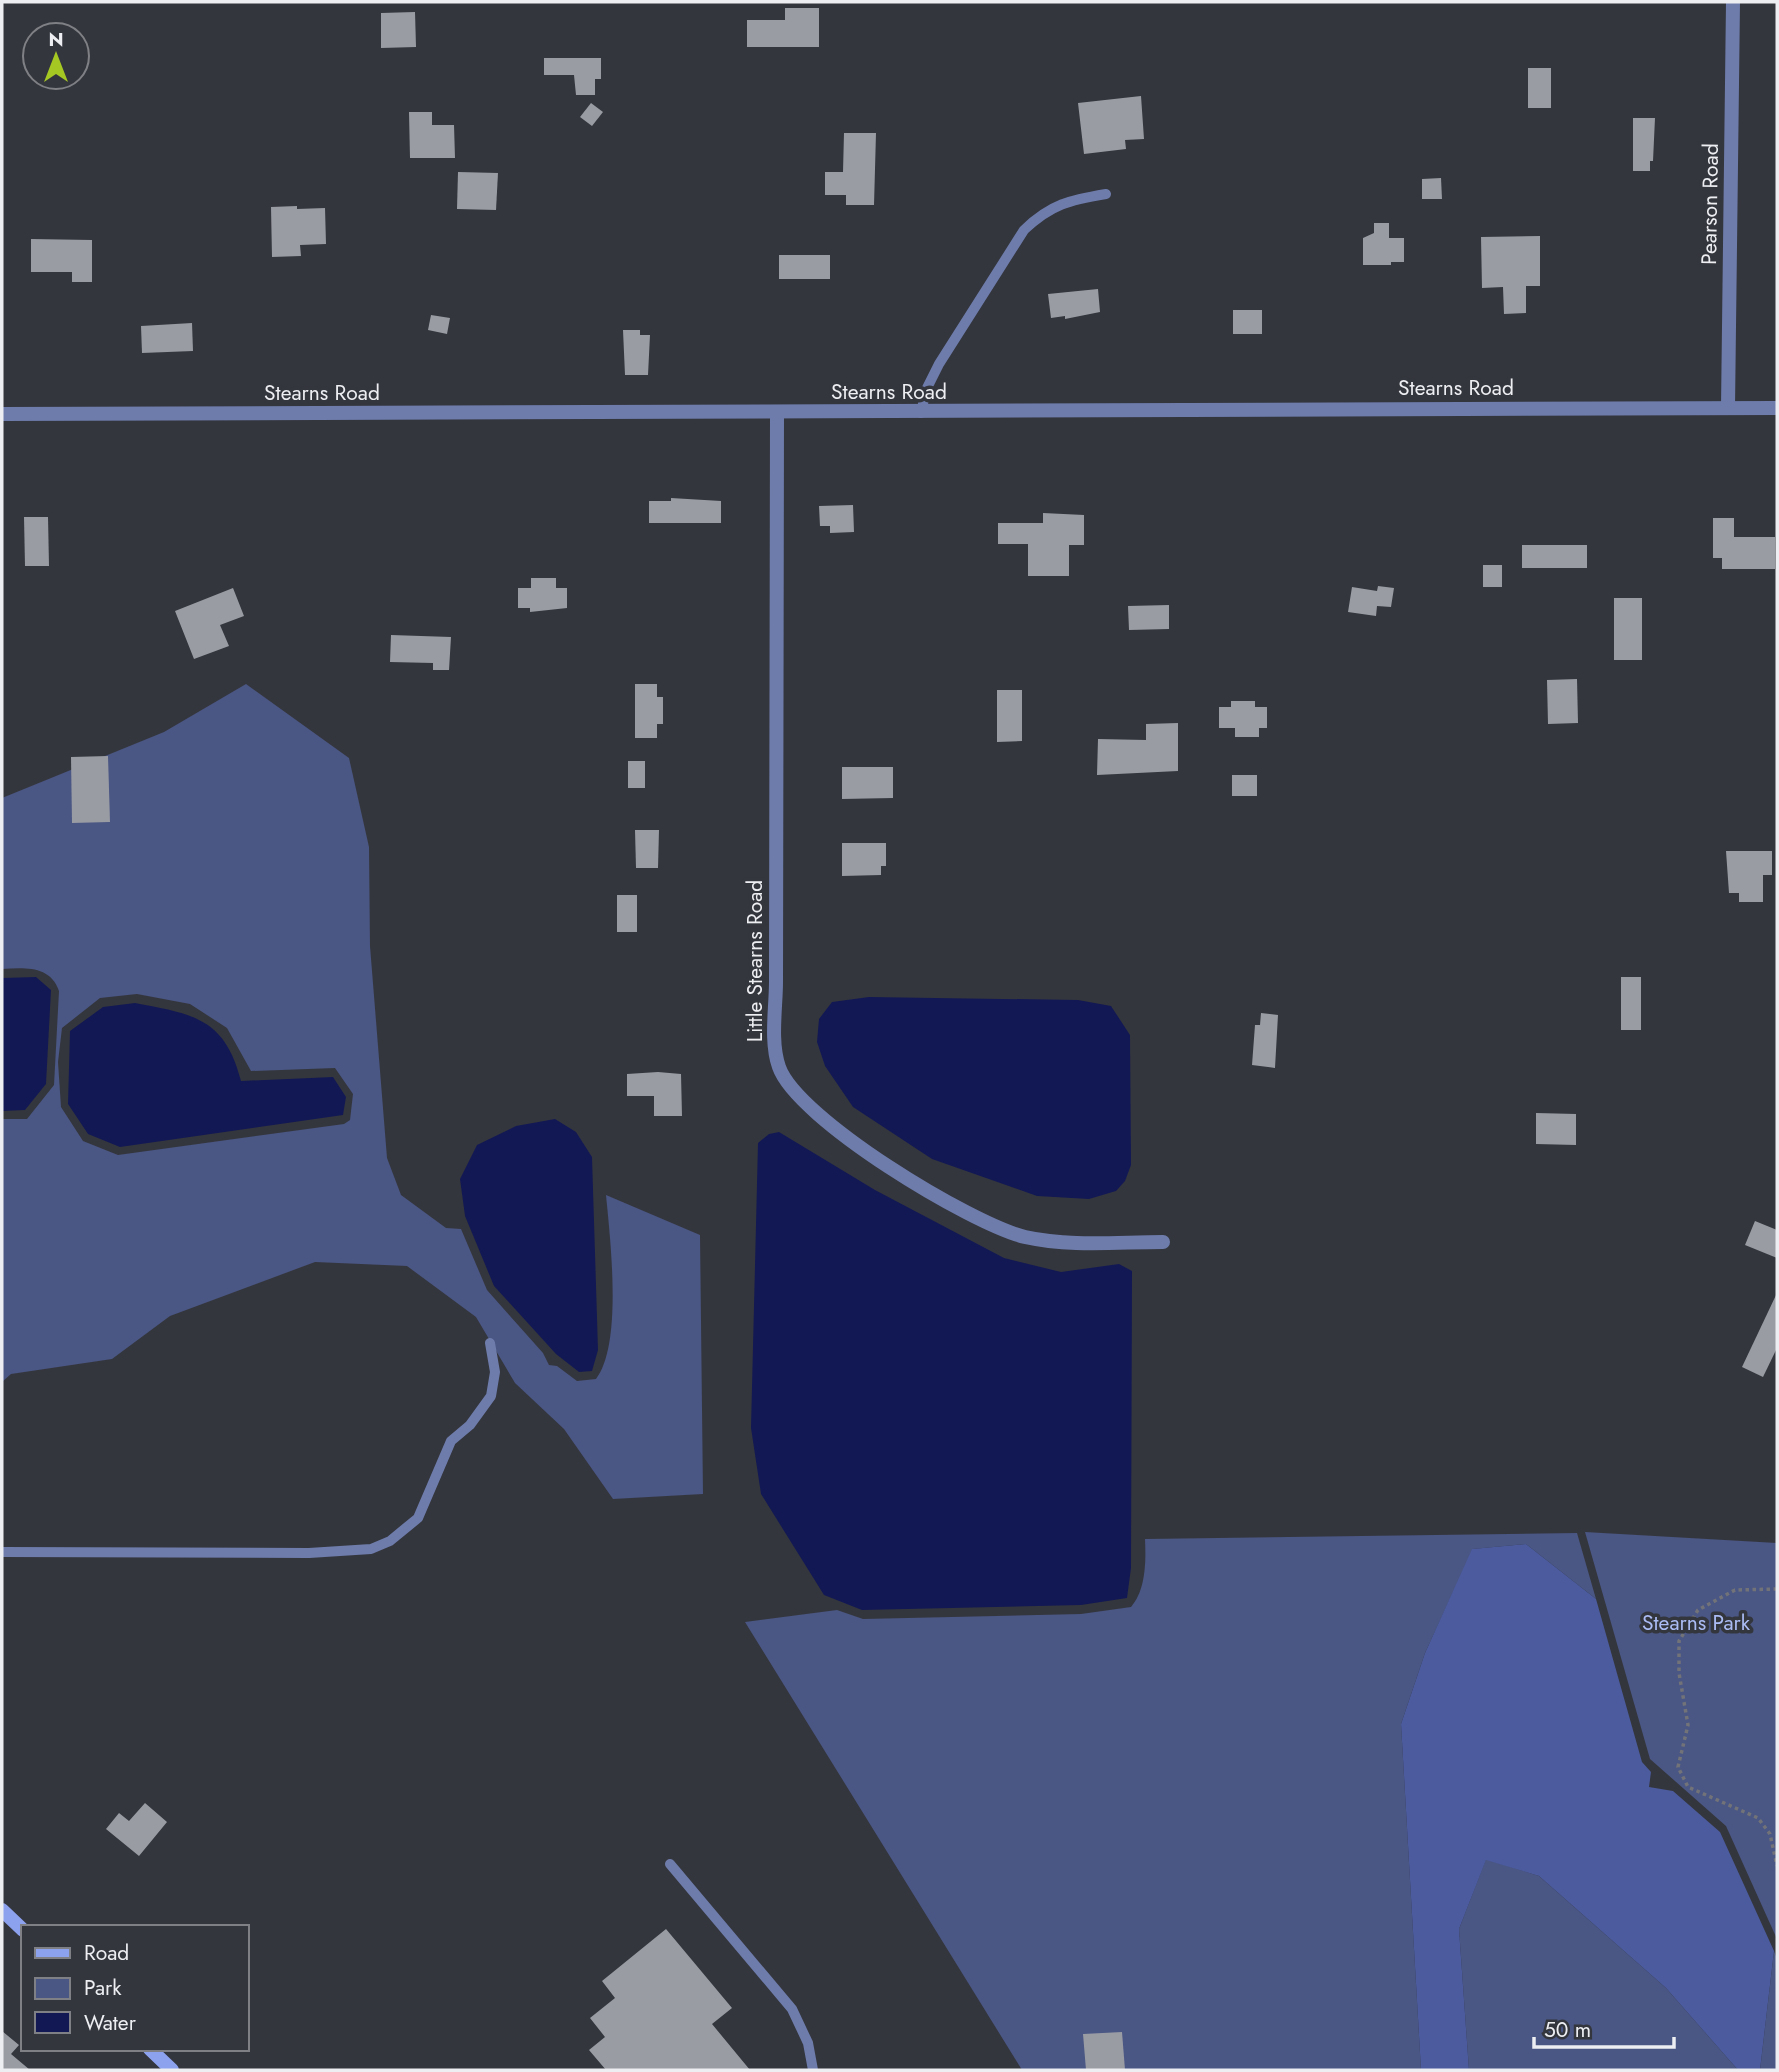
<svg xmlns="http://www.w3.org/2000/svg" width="1779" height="2072" viewBox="0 0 1779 2072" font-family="Jost,sans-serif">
  <rect width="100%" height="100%" fill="#34363d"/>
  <g fill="#4a5683" fill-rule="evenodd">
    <path d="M246 684 349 758 369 847 370 946 387 1158 401 1195 446 1228 461 1229 487 1290 543 1353 549 1365 557 1366 577 1381 596 1379C623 1344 610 1238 606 1195L700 1235 703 1494 613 1499 564 1429 515 1383 476 1317 407 1266 315 1262 170 1316 112 1359 11 1374 2 1382V1119H27L54 1085 59 991C50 965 24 968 2 969V798L164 732ZM137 994 190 1004 227 1028 251 1071 335 1068 353 1094 350 1120 344 1124 118 1155 83 1141 61 1107 58 1062 62 1028 100 998Z"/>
    <path d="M1585 1532 1777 1543V1939L1726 1826 1650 1759Z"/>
    <path d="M1577 1533 1596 1599 1526 1544 1473 1549 1425 1653 1401 1724 1421 2070H1022L745 1622 837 1610 863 1619 1081 1614 1131 1607C1146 1590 1146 1561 1145 1539Z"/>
    <path d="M1486 1859 1539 1876 1666 1988 1738 2070H1469L1459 1929Z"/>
    <path d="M1774 1951 1777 1959V2070H1760Z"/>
  </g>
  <path fill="#4b5b9d" d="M1526 1544 1596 1599 1642 1762 1651 1772 1649 1787 1673 1791 1720 1832 1774 1951 1760 2070H1738L1666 1988 1539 1876 1486 1860 1459 1929 1469 2070H1421L1401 1724 1425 1653 1472 1549Z"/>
  <g fill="#121854">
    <path d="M36 977 51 990 46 1084 25 1110 2 1111V978Z"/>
    <path d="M869 997 1078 1000 1111 1006 1130 1035 1131 1165 1125 1181 1116 1191 1089 1199 1037 1196 932 1159 853 1107 825 1066 817 1042 819 1019 832 1002Z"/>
    <path d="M135 1003C193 1014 225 1018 241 1081L333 1077 346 1097 343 1115 120 1147 88 1134 68 1104 70 1031 103 1007Z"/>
    <path d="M555 1119 576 1132 592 1157 598 1350 592 1371 579 1372 556 1354 494 1286 465 1216 460 1179 477 1145 516 1126Z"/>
    <path d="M779 1132 875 1190 1004 1258 1061 1272 1119 1264 1132 1271 1131 1568 1127 1598 1081 1605 862 1610 824 1595 761 1494 751 1428 758 1143 769 1134Z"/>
  </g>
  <g fill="#9a9ca4">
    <path d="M785 8H819V47H747V20H785Z"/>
    <path d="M415 12 416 47 381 48V13Z"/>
    <path d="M544 58H601V79H595V95H576L574 75H544Z"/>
    <rect x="1528" y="68" width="23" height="40"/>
    <path d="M1141 96 1144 139 1125 140 1126 149 1084 154 1078 103Z"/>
    <path d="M591 103 603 112 592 126 580 117Z"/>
    <path d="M409 112H432V125H454L455 158H410Z"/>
    <path d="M1633 118H1655L1653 161H1650V171H1633Z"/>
    <path d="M844 133H876L874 205H846V195H825V172H843Z"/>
    <path d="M458 172 498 173 496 210 457 209Z"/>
    <path d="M1441 178 1442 199H1422V179Z"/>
    <path d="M297 206V209L325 208 326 244 300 245 301 256 272 257 271 207Z"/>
    <path d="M1374 223H1389V238H1404V262H1391V265H1363V238L1374 233Z"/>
    <path d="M1540 236V286H1526V313L1504 314 1503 287 1482 288 1481 237Z"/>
    <path d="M31 239 92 240V282H72V272H31Z"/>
    <rect x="779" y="255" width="51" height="24"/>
    <path d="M1098 289 1100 312 1065 319V316L1051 318 1048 294Z"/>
    <rect x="1233" y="310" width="29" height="24"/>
    <path d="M431 315 450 318 447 334 428 330Z"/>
    <path d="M192 323 193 351 142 353 141 326Z"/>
    <path d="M623 330H640V335H650L648 375H625Z"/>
    <path d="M671 498 721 501V523H649V501H671Z"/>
    <path d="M853 505 854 532 830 533V526H820L819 506Z"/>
    <path d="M1043 513 1084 515V545H1069V576H1028V544H998V523H1043Z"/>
    <path d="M24 517H48L49 566H25Z"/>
    <path d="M1713 518H1734V537H1775V569H1722V558H1713Z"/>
    <rect x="1522" y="545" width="65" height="23"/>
    <rect x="1483" y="565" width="19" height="22"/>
    <path d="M531 578H556V588H567V608L530 612V608H518V588H531Z"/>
    <path d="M1378 586 1394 588 1391 607 1377 606 1376 616 1348 612 1352 587 1377 591Z"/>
    <path d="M233 588 244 616 220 625 229 646 194 659 175 611Z"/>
    <rect x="1614" y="598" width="28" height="62"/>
    <path d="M1169 605V629L1129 630 1128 606Z"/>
    <path d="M391 635 451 637 449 670H433V663L390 662Z"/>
    <path d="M1577 679 1578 723 1548 724 1547 680Z"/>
    <path d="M635 684H657V697H663V724H657V738H635Z"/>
    <path d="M997 690H1022V741L997 742Z"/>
    <path d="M1231 701H1255V707H1267V728H1259V737H1235V728H1219V707H1231Z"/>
    <path d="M1178 723V771L1097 775 1098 739 1146 740V724Z"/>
    <path d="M108 756 110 822 72 823 71 757Z"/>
    <rect x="628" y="761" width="17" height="27"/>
    <path d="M842 767H893V798L842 799Z"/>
    <rect x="1232" y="775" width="25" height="21"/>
    <path d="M635 830H659L658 868H636Z"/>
    <path d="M842 843H886V866H881V875L842 876Z"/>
    <path d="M1726 851H1772V875H1763V902H1739V893H1729Z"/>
    <rect x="617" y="895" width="20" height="37"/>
    <rect x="1621" y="977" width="20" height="53"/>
    <path d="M1261 1013 1278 1015 1275 1068 1252 1065 1255 1025H1260Z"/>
    <path d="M658 1072 681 1074 682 1116H654V1096H627V1074Z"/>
    <path d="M1536 1113 1576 1114V1145L1536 1144Z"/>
    <path d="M1755 1221 1777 1230V1258L1745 1245Z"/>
    <path d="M1777 1293V1348L1763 1377 1742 1367Z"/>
    <path d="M145 1803 167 1822 139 1856 106 1829 119 1813 129 1821Z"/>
    <path d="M666 1929 732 2008 712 2024 750 2070H606L589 2050 605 2037 590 2018 615 1998 602 1981Z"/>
    <path d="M2 2031 19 2045 11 2054 30 2070H2Z"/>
    <path d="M1122 2032 1125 2070H1086L1083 2034Z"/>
  </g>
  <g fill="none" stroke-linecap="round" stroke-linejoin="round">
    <path stroke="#717379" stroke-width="3.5" stroke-dasharray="3.5 3.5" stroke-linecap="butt" d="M1777 1589 1735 1590 1698 1610 1679 1641V1673L1688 1725 1678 1767 1688 1787 1758 1818 1770 1834 1777 1866"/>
    <g stroke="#6e7cac" stroke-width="10">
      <path d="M921 413 926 390 939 364 1024 230C1051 204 1070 200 1106 194"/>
      <path d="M2 1552 309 1553 371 1549 390 1541 418 1518 451 1441 470 1425 491 1396 495 1372 490 1343"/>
      <path d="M670 1864 792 2009 808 2043 813 2070"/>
    </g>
    <g stroke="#6e7cac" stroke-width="14">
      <path d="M1728 408 1733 2"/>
      <path d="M777 413 776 982C776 1007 770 1042 779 1067 797 1119 971 1224 1025 1237 1070 1247 1117 1242 1163 1242"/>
      <path d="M2 414 1777 408"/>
    </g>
    <g stroke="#8da2ee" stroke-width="14">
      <path d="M2 1910 23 1930"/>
      <path d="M150 2049 172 2070"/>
    </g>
  </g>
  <g text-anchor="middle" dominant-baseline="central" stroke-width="7" stroke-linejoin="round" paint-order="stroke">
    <g font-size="21" fill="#eceef2" stroke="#34363d">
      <text transform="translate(1710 204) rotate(-89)">Pearson Road</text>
      <text x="1456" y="388">Stearns Road</text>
      <text x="889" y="392">Stearns Road</text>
      <text x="322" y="393">Stearns Road</text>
      <text transform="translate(755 961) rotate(-90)">Little Stearns Road</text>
    </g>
    <g font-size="21" fill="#abbcf4" stroke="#34363d">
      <text x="1696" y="1623">Stearns Park</text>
    </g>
  </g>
  <rect width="1779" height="2072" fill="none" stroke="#eceef2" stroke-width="7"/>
  <rect x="21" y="1925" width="228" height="126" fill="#34363d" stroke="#7e8085" stroke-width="2"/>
  <rect x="35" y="1948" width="35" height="10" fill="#8da2ee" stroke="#7e8085" stroke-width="2"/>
  <text x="84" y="1960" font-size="21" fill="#eceef2">Road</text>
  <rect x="35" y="1978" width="35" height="21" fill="#4a5683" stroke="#7e8085" stroke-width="2"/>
  <text x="84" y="1995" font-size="21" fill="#eceef2">Park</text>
  <rect x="35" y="2012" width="35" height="21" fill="#121854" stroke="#7e8085" stroke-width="2"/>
  <text x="84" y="2030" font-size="21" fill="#eceef2">Water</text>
  <g transform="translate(56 56)"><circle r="33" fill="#34363d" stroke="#7e8085" stroke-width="2"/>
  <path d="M0-5L12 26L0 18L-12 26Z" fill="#a6c822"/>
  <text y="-10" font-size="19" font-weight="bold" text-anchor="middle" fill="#eceef2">N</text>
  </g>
  <path d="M1534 2037v10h140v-10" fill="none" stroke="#eceef2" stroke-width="3.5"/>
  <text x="1544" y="2037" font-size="21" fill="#eceef2" stroke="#34363d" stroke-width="5" paint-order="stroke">50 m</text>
</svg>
